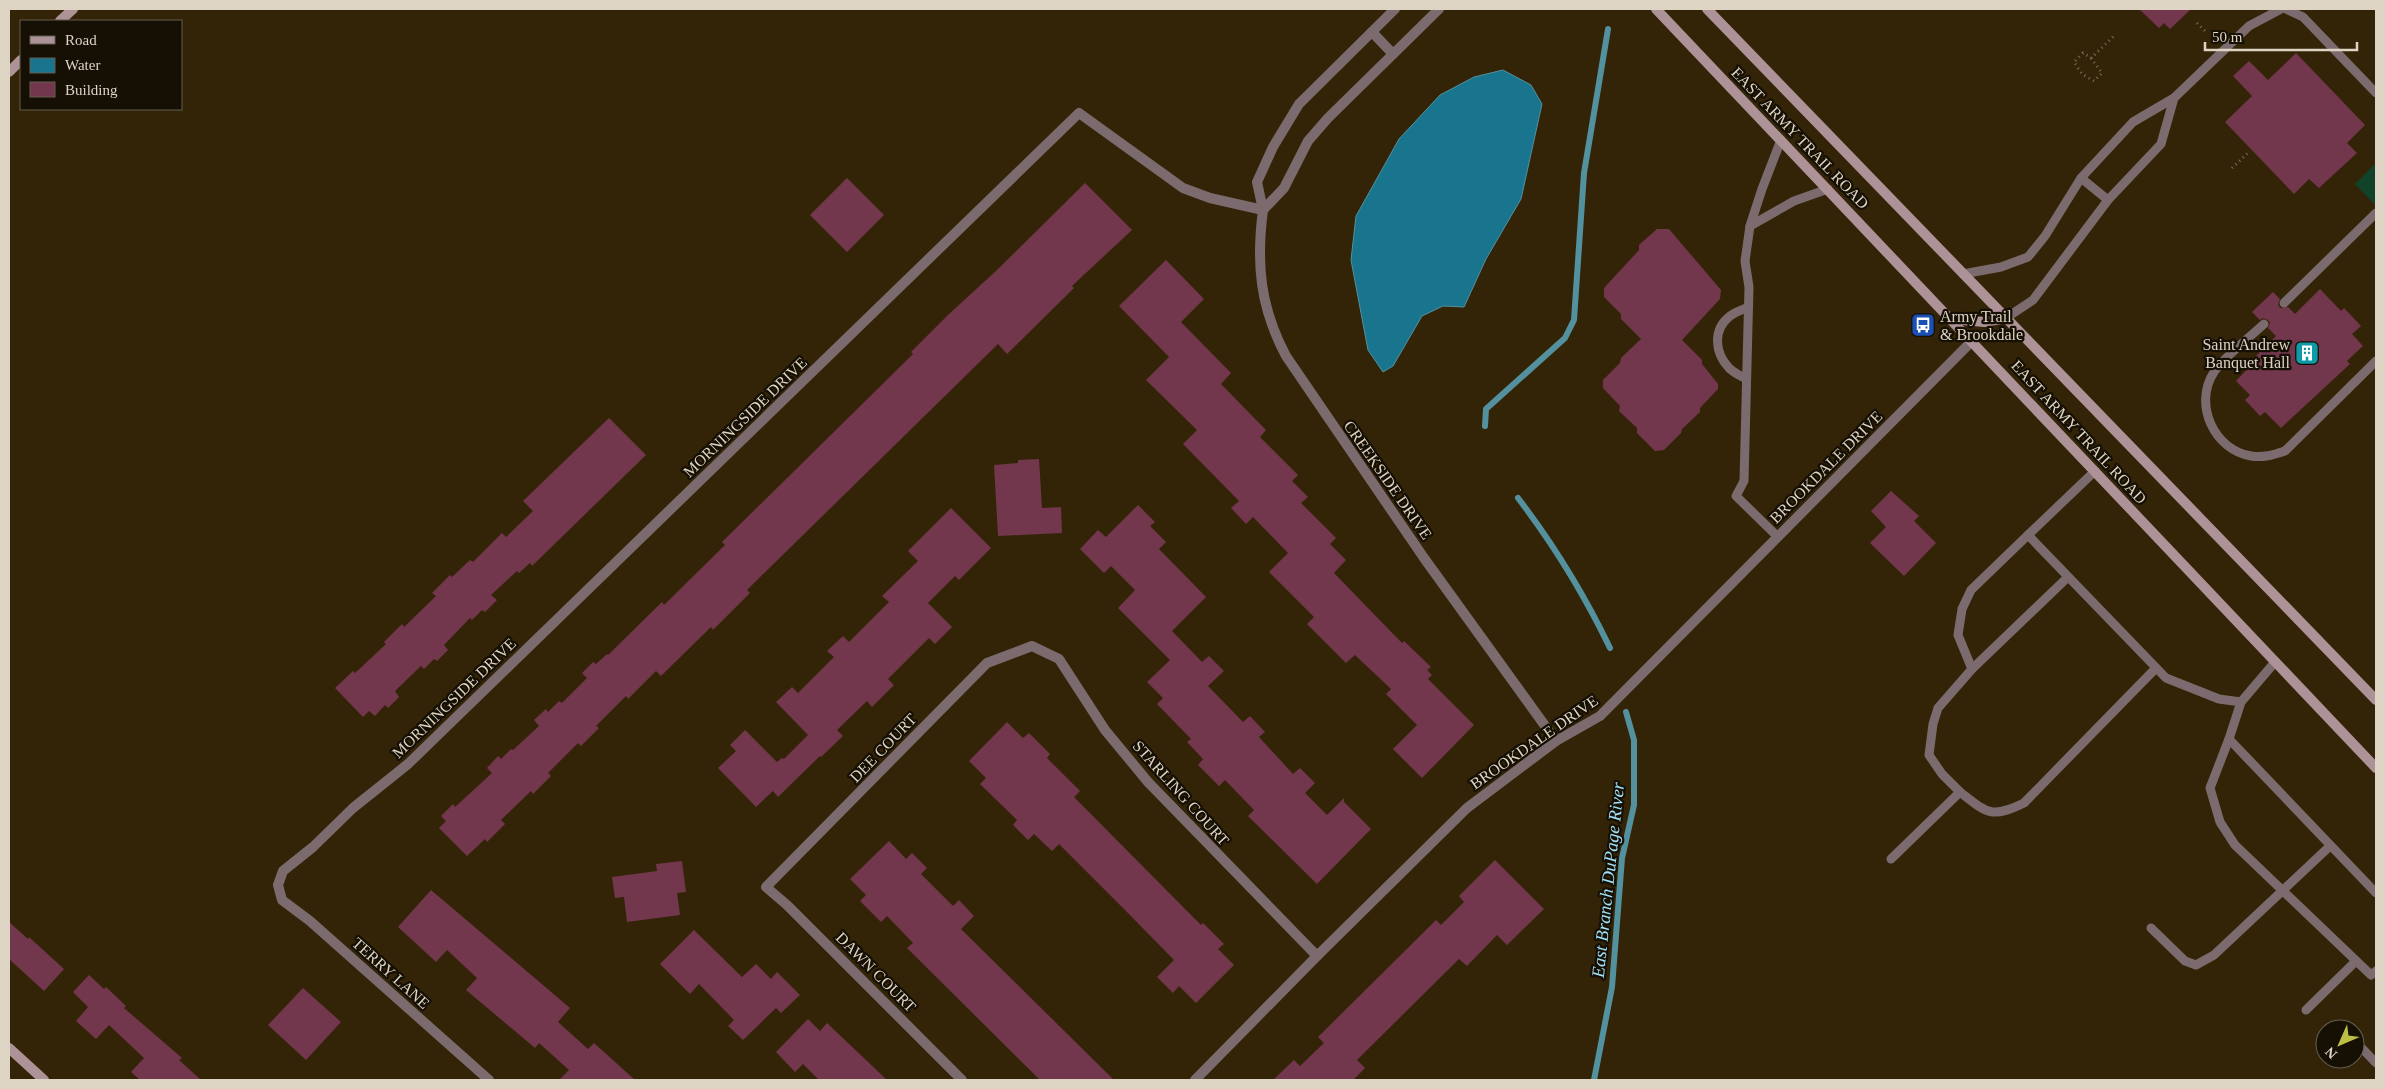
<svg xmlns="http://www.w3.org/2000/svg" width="2385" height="1089" viewBox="0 0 2385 1089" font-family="Georgia,serif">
  <rect width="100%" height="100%" fill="#332407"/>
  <path fill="#104329" d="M2376 163V204L2375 205 2355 184Z"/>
  <path fill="#19748d" stroke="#54919e" d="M1503 70 1531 85 1542 104 1521 199 1486 259 1464 307 1443 306 1422 316 1393 366 1383 372 1368 350 1351 260 1356 216 1399 139 1440 95 1474 77Z"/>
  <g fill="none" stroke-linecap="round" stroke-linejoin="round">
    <g stroke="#54919e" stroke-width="6">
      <path d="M1485 426 1486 409 1565 338 1574 320 1584 173 1608 29"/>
      <path d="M1518 498C1554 545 1584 594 1610 648"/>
      <path d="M1594 1080 1612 987 1622 858 1634 805V740L1626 712"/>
    </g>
  </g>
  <g fill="#72364d">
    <path d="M2139 9H2191L2170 29 2164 23 2159 28Z"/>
    <path d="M2296 53 2365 125 2347 143 2357 153 2319 188 2309 179 2294 194 2225 122 2252 96 2233 76 2249 61 2268 80Z"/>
    <path d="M847 178 884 215 847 252 810 215Z"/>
    <path d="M1085 183 1132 230 1072 286 1074 288 1007 354 998 344 747 590 750 593 713 630 711 627 661 676 656 671 628 699 626 696 596 726 599 728 581 746 578 743 548 773 551 776 533 794 531 791 501 820 505 824 487 842 485 839 467 856 439 828 446 821 441 816 453 804 455 807 492 773 487 768 498 756 501 759 511 749 513 750 539 726 534 720 546 709 548 712 559 701 562 703 587 678 582 673 593 662 596 664 607 654 608 655 662 602 664 605 725 545 722 542 913 354 911 352 949 314 997 270Z"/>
    <path d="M1657 229H1669L1721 290 1720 299 1682 340 1702 360V364L1718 384V389L1700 408V412L1682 429 1681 433 1664 450 1655 451 1637 433V428L1619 411 1620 406 1603 388V380L1620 363 1621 358 1641 339 1621 319V314L1604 297V288L1639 250V245Z"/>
    <path d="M1166 260 1204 299 1181 322 1231 373 1221 384 1266 430 1260 437 1298 475 1292 481 1308 497 1301 503 1336 538 1330 544 1346 560 1334 573 1402 643 1404 641 1431 667 1427 670 1432 675 1428 679 1474 725 1422 778 1393 749 1417 725 1386 694 1391 689 1355 655 1346 663 1307 624 1314 617 1269 572 1288 553 1253 517 1246 524 1231 508 1239 501 1183 444 1197 430 1146 380 1169 357 1119 306Z"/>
    <path d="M2320 289 2341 311 2344 308 2361 326 2352 334 2363 346 2347 361 2350 364 2281 428 2265 412 2260 416 2245 400 2250 395 2236 381 2252 364 2250 362 2276 336 2268 328 2270 323 2268 320 2263 318 2260 320 2252 312 2273 292 2280 299 2278 304 2280 308 2288 307 2295 314Z"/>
    <path d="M609 418 646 455 532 566 530 563 519 573 517 571 491 595 497 600 485 612 482 610 472 620 470 618 444 645 448 650 437 661 434 659 424 669 421 666 395 691 399 697 388 708 385 705 375 716 369 711 363 717 335 688 353 671 355 673 386 644 384 642 402 624 404 627 436 596 432 593 450 575 452 577 470 560 473 562 502 533 506 537 533 511 523 501Z"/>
    <path d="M1039 459 1042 508 1061 507 1062 533 998 536 994 465 1018 463V460Z"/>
    <path d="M1891 491 1919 516 1914 521 1936 543 1904 576 1870 543 1886 527 1871 511Z"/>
    <path d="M1138 505 1155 522 1150 526 1166 542 1159 549 1206 597 1172 631 1202 662 1209 656 1224 671 1208 686 1243 722 1250 716 1265 732 1259 737 1293 774 1300 768 1315 783 1305 793 1327 815 1344 798V802L1371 829 1317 884 1248 816 1254 810 1225 780 1219 786 1198 765 1203 759 1187 742 1191 739 1157 704 1163 698 1147 682 1170 660 1118 608 1135 590 1111 566 1104 573 1080 549 1098 530 1106 537Z"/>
    <path d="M951 508 991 548 959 580 955 576 928 603 952 627 935 644 929 638 888 679 894 685 872 707 867 701 837 730 843 736 821 757 820 756 778 797 773 791 756 807 718 768 736 751 730 745 745 730 777 762 782 758 784 759 808 735 776 702 792 687 798 693 834 657 827 651 843 636 849 642 889 602 882 596 918 561 908 551Z"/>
    <path d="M1007 722 1023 738 1029 733 1050 754 1047 758 1080 791 1074 797 1201 925 1203 923 1224 944 1218 949 1234 965 1196 1003 1179 986 1173 993 1157 977 1174 960 1124 909 1059 844 1052 851 1034 834 1028 840 1013 825 1017 820 980 784 986 778 969 761Z"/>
    <path d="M889 841 906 859 912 853 927 868 921 874 953 906 959 900 974 916 961 929 1114 1080H1040L907 948 913 943 887 916 881 922 860 901 866 895 850 879Z"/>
    <path d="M1495 860 1544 909 1507 945 1497 935 1467 966 1459 959 1357 1060 1365 1068 1353 1080H1273L1294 1060 1300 1066 1324 1043 1318 1037 1436 920 1441 925 1464 902 1459 896Z"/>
    <path d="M682 861 686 892 677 893 680 915 627 922 624 897 615 898 612 877 657 871 656 864Z"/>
    <path d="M431 890 570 1008 558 1022 588 1049 594 1043 635 1080H559L569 1070 539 1043 535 1048 466 990 477 978 447 950 436 962 398 927Z"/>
    <path d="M9 922 28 939 29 937 64 969 44 991 9 959Z"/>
    <path d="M694 930 742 977 756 964 771 979 777 972 800 995 781 1013 776 1008 743 1040 728 1026 734 1020 699 984 690 994 660 964Z"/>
    <path d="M89 975 104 989 106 987 126 1006 124 1008 182 1058 179 1060 201 1080H140L131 1072 144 1058 109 1025 96 1039 76 1021 88 1007 73 992Z"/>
    <path d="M303 988 341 1022 306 1060 268 1025Z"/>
    <path d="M808 1019 820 1031 827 1023 887 1080H819L803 1064 795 1072 776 1052Z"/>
  </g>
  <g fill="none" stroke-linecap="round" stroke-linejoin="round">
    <g stroke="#7b6e57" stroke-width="3" stroke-dasharray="1 4" stroke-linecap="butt">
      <path d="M2197 23 2206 32"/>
      <path d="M2091 58 2102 73 2094 81 2082 74 2074 62 2083 53 2091 58 2114 36"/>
      <path d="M2232 168 2250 151"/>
    </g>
    <g stroke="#7c6b6e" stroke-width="9">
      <path d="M2286 9 2303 17 2376 93"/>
      <path d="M1781 140 1762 189 1750 226 1794 201 1828 189"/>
      <path d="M2081 178 2108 200"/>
      <path d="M1750 226 1745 261 1749 287 1744 481 1736 496 1778 537"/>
      <path d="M1963 274 2001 267 2028 257 2045 236 2081 178 2133 122 2174 98 2249 26 2281 9"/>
      <path d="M2284 303 2376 213"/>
      <path d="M2006 318 2033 300 2108 200 2161 144 2174 98"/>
      <path d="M2264 324C2250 337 2224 357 2214 372 2193 404 2214 450 2251 456 2263 458 2273 455 2285 451L2376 361"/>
      <path d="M1746 379C1741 376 1734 373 1729 368 1715 353 1712 330 1730 316 1735 312 1742 310 1748 307"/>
      <path d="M2095 471 2028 535 2166 678 2219 699 2241 702"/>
      <path d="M2275 662 2241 702 2229 739 2376 893"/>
      <path d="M1972 669 1958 635 1962 609 1971 590 2028 535"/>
      <path d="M2229 739 2210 788 2220 822 2235 845 2371 975 2376 971"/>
      <path d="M1960 792C1987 813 1991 819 2024 803L2156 668"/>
      <path d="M1891 859 1960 792 1942 774 1929 755 1933 724 1938 708 1972 669 2068 577"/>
      <path d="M2151 928 2185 961 2196 965 2214 955 2330 846"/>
      <path d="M2306 1010 2356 961"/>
      <path d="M2355 1041 2376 1063"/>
    </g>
    <g stroke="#7c6b6e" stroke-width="10">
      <path d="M1395 9 1299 104 1273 147 1257 182 1263 210 1284 188 1308 141 1328 118 1439 9"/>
      <path d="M1372 32 1393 54"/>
      <path d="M489 1080 310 921 282 900 278 885 283 871 313 847 353 808 408 764 1079 113 1183 188 1210 198 1263 210C1256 264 1260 307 1286 356L1424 558 1556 741"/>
      <path d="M962 1080 787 905 766 887 987 663 1032 646 1059 659 1105 730 1148 782 1317 956"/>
      <path d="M1195 1080 1317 956 1467 808 1556 741 1600 716 1972 341"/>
    </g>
    <g stroke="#ad9297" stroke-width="10">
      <path d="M1656 9 2376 768"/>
      <path d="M1707 9 2376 700"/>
      <path d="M60 21 73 9"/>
      <path d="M9 72 21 60"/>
      <path d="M1952 319 1984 322 2006 318"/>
      <path d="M9 1048 44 1080"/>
    </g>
  </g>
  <defs>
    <g id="bus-square" transform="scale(1.25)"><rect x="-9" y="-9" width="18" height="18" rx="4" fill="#1a4fb4" stroke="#150f04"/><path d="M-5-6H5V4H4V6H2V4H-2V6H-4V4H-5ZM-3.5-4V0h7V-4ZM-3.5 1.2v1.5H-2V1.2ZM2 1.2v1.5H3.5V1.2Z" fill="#fff"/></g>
    <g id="building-square" transform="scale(1.25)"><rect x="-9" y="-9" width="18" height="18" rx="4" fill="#0f9aa8" stroke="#150f04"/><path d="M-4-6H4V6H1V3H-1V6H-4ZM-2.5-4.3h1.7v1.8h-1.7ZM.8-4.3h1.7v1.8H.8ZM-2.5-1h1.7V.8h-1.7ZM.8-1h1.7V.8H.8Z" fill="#fff"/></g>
  </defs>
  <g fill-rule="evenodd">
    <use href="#bus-square" x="1923" y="325"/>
    <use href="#building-square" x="2307" y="353"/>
  </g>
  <g text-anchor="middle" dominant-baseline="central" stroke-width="4.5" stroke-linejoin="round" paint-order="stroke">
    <g font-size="16" fill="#ded4c4" stroke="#150f04">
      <text transform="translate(1800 138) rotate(46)">EAST ARMY TRAIL ROAD</text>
      <text transform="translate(745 417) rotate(-44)">MORNINGSIDE DRIVE</text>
      <text transform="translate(2079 432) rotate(47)">EAST ARMY TRAIL ROAD</text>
      <text transform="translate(1826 467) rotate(-45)">BROOKDALE DRIVE</text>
      <text transform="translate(1388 480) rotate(55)">CREEKSIDE DRIVE</text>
      <text transform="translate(454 698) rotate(-44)">MORNINGSIDE DRIVE</text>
      <text transform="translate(1534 742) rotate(-35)">BROOKDALE DRIVE</text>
      <text transform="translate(883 748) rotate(-46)">DEE COURT</text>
      <text transform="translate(1181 793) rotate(48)">STARLING COURT</text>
      <text transform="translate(876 972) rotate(45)">DAWN COURT</text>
      <text transform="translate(391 973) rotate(42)">TERRY LANE</text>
    </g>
    <g font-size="16" fill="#ded4c4" stroke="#150f04" text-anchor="start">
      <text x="1940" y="316">Army Trail<tspan x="1940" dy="18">&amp; Brookdale</tspan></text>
      <text x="2290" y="344" text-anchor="end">Saint Andrew<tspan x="2290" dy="18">Banquet Hall</tspan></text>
    </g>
    <g font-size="18" font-style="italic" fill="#a2e2f9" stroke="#150f04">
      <text transform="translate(1608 880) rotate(-84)">East Branch DuPage River</text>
    </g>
  </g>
  <rect width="2385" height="1089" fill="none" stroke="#ded4c4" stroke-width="20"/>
  <rect x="20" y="20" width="162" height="90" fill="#150f04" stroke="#655e51"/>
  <rect x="30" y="36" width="25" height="8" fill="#ad9297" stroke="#655e51"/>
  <text x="65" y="45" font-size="15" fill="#ded4c4">Road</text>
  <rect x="30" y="58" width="25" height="15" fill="#19748d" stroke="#655e51"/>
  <text x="65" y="70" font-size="15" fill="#ded4c4">Water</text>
  <rect x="30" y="82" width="25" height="15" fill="#72364d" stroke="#655e51"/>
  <text x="65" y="95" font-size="15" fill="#ded4c4">Building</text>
  <g transform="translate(2340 1044) rotate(225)"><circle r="24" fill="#150f04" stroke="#655e51"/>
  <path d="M0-4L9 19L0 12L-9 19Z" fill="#bcbf44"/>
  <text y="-8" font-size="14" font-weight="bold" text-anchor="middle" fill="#ded4c4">N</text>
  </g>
  <path d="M2205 42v8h152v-8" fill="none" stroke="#ded4c4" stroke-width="2.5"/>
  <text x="2212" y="42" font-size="15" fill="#ded4c4" stroke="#150f04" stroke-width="4" paint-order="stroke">50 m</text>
</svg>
